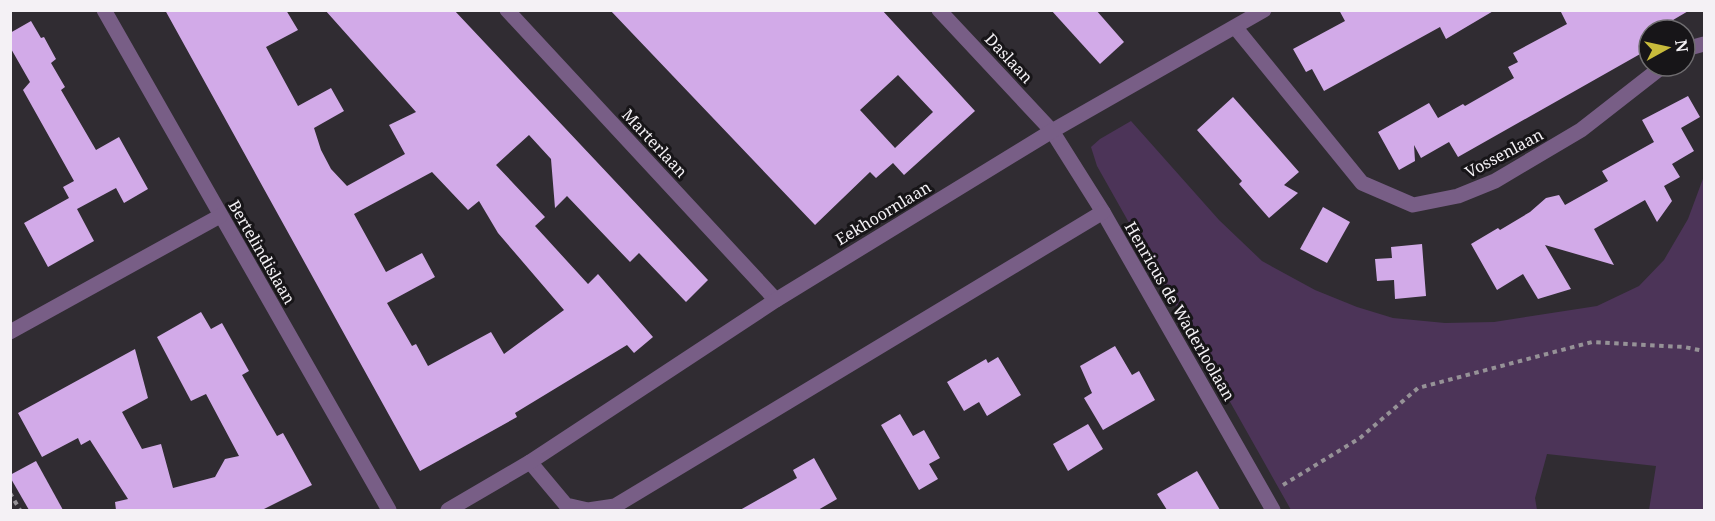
<svg xmlns="http://www.w3.org/2000/svg" width="1715" height="521" viewBox="0 0 1715 521" font-family="'Noto Serif',serif">
  <rect width="100%" height="100%" fill="#302c32"/>
  <path fill="#4c3458" d="M1131 121 1219 220 1262 261 1315 290 1357 307 1393 318 1445 323 1494 322 1597 306 1639 286 1664 260 1688 219 1704 176V510H1649L1656 466 1547 454 1535 498 1537 510H1291L1097 166 1091 147 1100 139Z"/>
  <g fill="#d2aae8" fill-rule="evenodd">
    <path d="M165 10H286L298 30 266 47 298 106 331 88 344 111 314 128 321 150 331 169 347 186 405 154 389 125 416 112 325 10H454L708 280 686 302 639 253 630 262 567 196 555 208 551 159 529 135 496 165 545 217 535 226 588 284 598 274 653 337 634 353 627 345 515 413 517 417 420 471ZM432 172 468 210 479 201 498 233 564 310 504 354 491 332 428 366 416 344 412 346 387 303 435 277 422 253 386 272 354 214Z"/>
    <path d="M610 10H882L975 111 904 175 893 163 876 178 870 172 815 225ZM898 75 933 112 895 148 860 110Z"/>
    <path d="M1051 10H1096L1124 42 1100 64Z"/>
    <path d="M1339 10H1495L1446 39 1440 27 1324 91 1312 69 1306 72 1293 49 1345 21Z"/>
    <path d="M1560 10H1690L1656 30H1649V49L1458 157 1449 142 1421 158 1414 145 1415 161 1399 170 1378 132 1429 103 1438 118 1463 104 1465 106 1514 78 1508 67 1518 62 1513 53 1567 24Z"/>
    <path d="M31 21 41 38 44 37 56 59 51 63 65 87 61 90 96 150 119 137 148 189 124 203 116 188 77 209 94 241 48 267 24 223 69 198 63 187 74 181 23 90 30 82 10 47V33Z"/>
    <path d="M1688 96 1700 117 1681 128 1694 151 1672 164 1680 177 1664 186 1672 201 1657 222 1645 200 1594 229 1614 265 1545 245 1571 289 1538 299 1523 274 1497 290 1471 244 1498 228 1500 230 1530 212 1546 198 1559 195 1565 205 1608 181 1602 171 1654 142 1642 120Z"/>
    <path d="M1233 97 1299 172 1284 185 1298 193 1269 218 1239 184 1242 181 1197 130Z"/>
    <path d="M1323 207 1350 222 1327 263 1300 249Z"/>
    <path d="M1422 244 1426 296 1395 299 1394 280 1377 281 1375 259 1392 258 1391 247Z"/>
    <path d="M201 312 211 329 222 323 249 371 242 375 277 436 283 433 312 485 262 510H116L115 502 128 499 90 440 81 445 78 438 42 457 18 413 135 349 148 398 122 412 142 449 161 444 173 488 215 477 225 459 239 456 206 394 191 401 157 337Z"/>
    <path d="M1115 346 1132 375 1139 371 1155 400 1103 430 1084 398 1092 393 1080 366Z"/>
    <path d="M998 357 1021 395 987 416 979 402 964 411 947 382 986 359 988 363Z"/>
    <path d="M900 414 913 436 924 430 940 458 929 464 938 479 919 490 881 425Z"/>
    <path d="M1088 424 1103 449 1068 471 1053 444Z"/>
    <path d="M814 458 837 499 818 510H740L797 478 793 470Z"/>
    <path d="M36 461 63 510H29L10 477V475Z"/>
    <path d="M1197 471 1220 510H1167L1157 494Z"/>
  </g>
  <g fill="none" stroke-linecap="round" stroke-linejoin="round">
    <g stroke="#969297" stroke-width="4" stroke-dasharray="4.5 4.5" stroke-linecap="butt">
      <path d="M1283 485 1360 438 1418 388 1592 342 1684 347 1704 351"/>
      <path d="M10 493 20 510"/>
    </g>
    <g stroke="#785e86" stroke-width="15">
      <path d="M104 10 389 510"/>
      <path d="M507 10 776 300"/>
      <path d="M939 10 1052 131 1103 212 1273 510"/>
      <path d="M1235 27 1362 183 1413 205 1458 196 1495 181 1581 130 1663 66"/>
      <path d="M1685 52 1693 47 1704 44"/>
      <path d="M10 332 220 216"/>
      <path d="M530 462 566 505 588 510 615 506 1103 212"/>
      <path d="M448 510 530 462 776 300 1052 131 1264 10"/>
    </g>
  </g>
  <g text-anchor="middle" dominant-baseline="central" stroke-width="6" stroke-linejoin="round" paint-order="stroke">
    <g font-size="16" fill="#f4f1f5" stroke="#171518">
      <text transform="translate(1009 58) rotate(47)">Daslaan</text>
      <text transform="translate(655 143) rotate(47)">Marterlaan</text>
      <text transform="translate(1504 153) rotate(-28)">Vossenlaan</text>
      <text transform="translate(883 213) rotate(-31)">Eekhoornlaan</text>
      <text transform="translate(262 252) rotate(60)">Bertelindislaan</text>
      <text transform="translate(1180 311) rotate(60)">Henricus de Waderloolaan</text>
    </g>
  </g>
  <rect width="1715" height="521" fill="none" stroke="#f4f1f5" stroke-width="24"/>
  <g transform="translate(1667 48) rotate(82)"><circle r="28" fill="#171518" stroke="#6f6d70" stroke-width="1.5"/>
  <path d="M0-4.5L10 22L0 15L-10 22Z" fill="#c8bb3b"/>
  <text y="-9" font-size="16" font-weight="bold" text-anchor="middle" fill="#f4f1f5">N</text>
  </g>
</svg>
